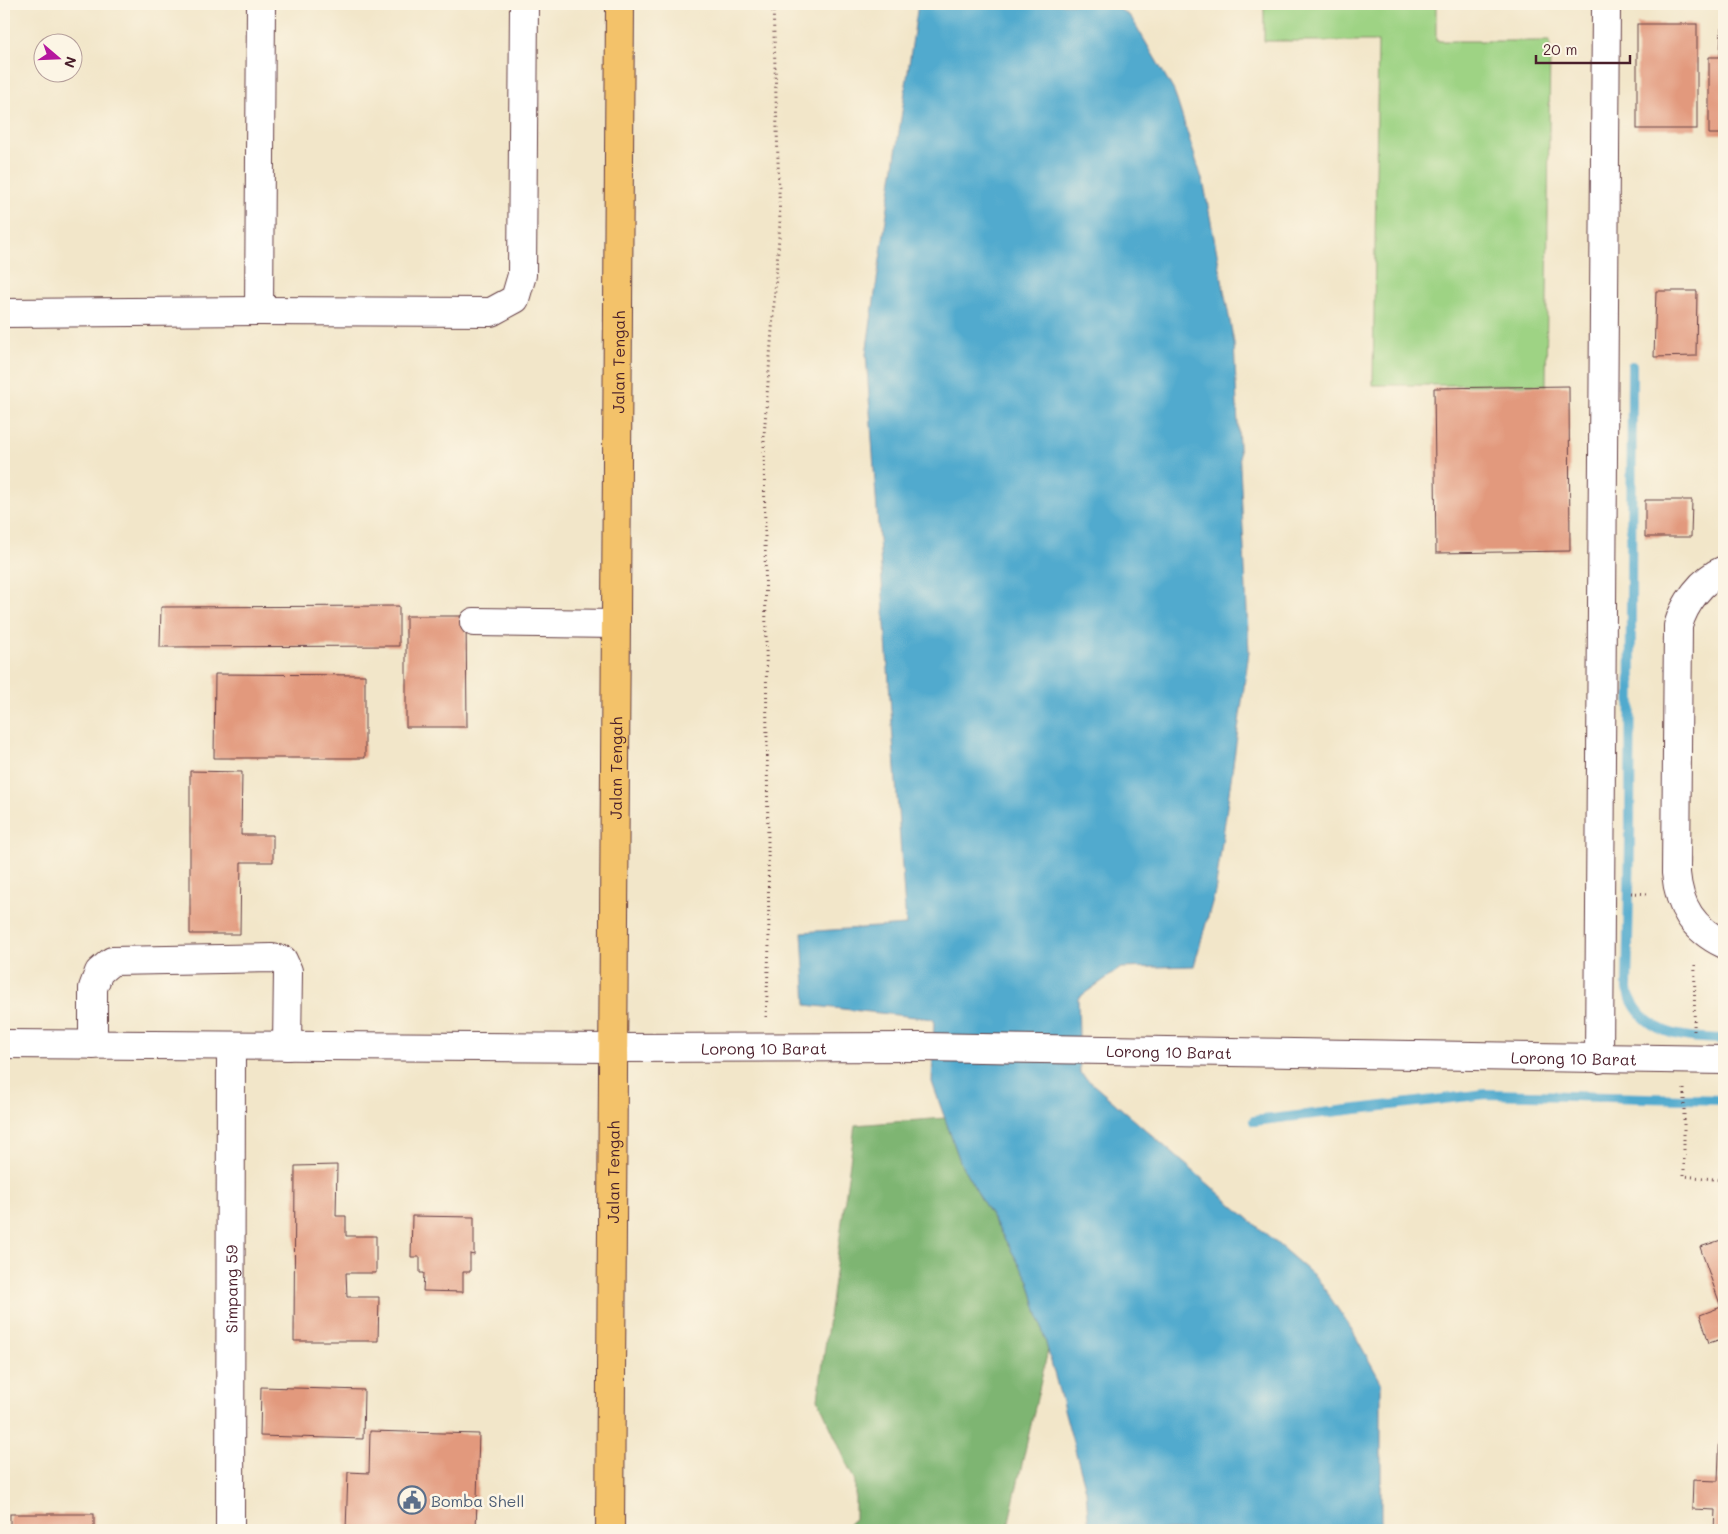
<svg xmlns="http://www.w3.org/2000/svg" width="1728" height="1534" viewBox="0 0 1728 1534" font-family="Mali,sans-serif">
  <rect width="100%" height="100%" fill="#fcf5e5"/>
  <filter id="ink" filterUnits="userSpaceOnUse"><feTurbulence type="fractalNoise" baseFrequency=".02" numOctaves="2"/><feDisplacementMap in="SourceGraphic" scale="10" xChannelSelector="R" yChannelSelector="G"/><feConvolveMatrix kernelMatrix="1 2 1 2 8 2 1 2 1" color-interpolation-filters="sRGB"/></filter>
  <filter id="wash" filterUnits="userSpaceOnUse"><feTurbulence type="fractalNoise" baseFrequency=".0096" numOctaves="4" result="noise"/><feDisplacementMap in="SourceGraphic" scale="20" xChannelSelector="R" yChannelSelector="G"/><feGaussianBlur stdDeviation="1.12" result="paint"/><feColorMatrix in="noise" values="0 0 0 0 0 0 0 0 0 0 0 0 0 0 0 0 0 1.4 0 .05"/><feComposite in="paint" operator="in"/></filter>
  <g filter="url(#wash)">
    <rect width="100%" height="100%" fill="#f2e6c9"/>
    <path fill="#9ed384" stroke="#747958" d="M1264 4H1436V41H1550L1546 385H1373L1378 41H1264Z"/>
    <path fill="#7eb572" stroke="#646a4e" d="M945 1118 961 1164 1029 1281 1048 1350 1007 1530H840L855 1519V1482L818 1399 855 1125Z"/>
    <path fill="#51aace" stroke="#4e647c" d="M918 4H1112L1131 17 1174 91 1204 185 1234 343 1249 652 1215 892 1194 966 1121 968 1078 998 1080 1073 1317 1278 1352 1330 1381 1382V1530H1089L1086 1490 1029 1281 961 1164 932 1082 934 1019 806 1005 802 932 906 925 866 354Z"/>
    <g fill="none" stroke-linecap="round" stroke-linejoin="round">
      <g stroke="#51aace" stroke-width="10">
        <path d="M1632 366 1630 842 1627 989C1642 1035 1681 1038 1724 1039"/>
        <path d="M1254 1121 1486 1094 1724 1100"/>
      </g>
    </g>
    <g id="blocks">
      <g fill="#e2997d">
        <rect x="1637" y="24" width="60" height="105"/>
        <path d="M1721 28H1724V134H1709V57H1720Z"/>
        <path d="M1656 291H1697L1696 356 1654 357Z"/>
        <path d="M1569 386 1570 551 1436 553 1434 388Z"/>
        <path d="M1645 500H1692L1691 537H1645Z"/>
        <path d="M399 606V646L160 647 161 607Z"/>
        <path d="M406 616H466L467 727H406Z"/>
        <path d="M215 674 365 675V758H214Z"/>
        <path d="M190 771 242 772 241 835H273V862H241L240 934H190Z"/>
        <path d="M337 1165 336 1216H346V1236H376V1273H346L347 1297H379L378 1341H294L295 1166Z"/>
        <path d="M412 1216 474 1217V1255L470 1254V1272H463V1292L423 1291 424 1273H420V1257H411Z"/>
        <path d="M1724 1239V1338L1709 1343 1700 1315 1721 1307 1700 1247Z"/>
        <path d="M261 1387 364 1390 363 1439 260 1436Z"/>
        <path d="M1720 1428H1724V1530H1714L1715 1510 1692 1509 1693 1480 1718 1481Z"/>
        <path d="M370 1431 479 1434 476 1530H346L348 1472 369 1473Z"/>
        <rect x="10" y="1514" width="84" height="16"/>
        <path d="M252 1528 289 1529V1530H252Z"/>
      </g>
    </g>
  </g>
  <g filter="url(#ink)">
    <use href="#blocks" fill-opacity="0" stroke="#633d43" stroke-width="1"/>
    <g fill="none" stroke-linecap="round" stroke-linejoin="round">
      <g stroke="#633d43" stroke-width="30">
        <g id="minor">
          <path d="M259 311 261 4"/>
          <path d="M4 313 259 311 491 312 515 299 522 275 524 4"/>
          <path d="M1724 570C1702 579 1684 604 1678 626L1676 873C1679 907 1693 929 1724 944"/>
          <path d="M474 622 616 624"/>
          <path id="s1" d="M4 1044 614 1048 923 1047 1724 1060"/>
          <path d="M93 1045V988L99 972 112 961 272 958 283 960 288 971 287 1046"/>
          <path d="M1599 1059 1606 4"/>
          <path id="s2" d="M230 1530 231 1046"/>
        </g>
      </g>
      <g stroke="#633d43" stroke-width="30">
        <g id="major">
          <path id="s3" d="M610 1530 620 4"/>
        </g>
      </g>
      <g stroke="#633d43" stroke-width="3" stroke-dasharray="1 4" stroke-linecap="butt">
        <path d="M1631 893 1649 894"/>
        <path d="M766 1017 769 945 764 436 780 223 773 4"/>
        <path d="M1694 1031 1695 962"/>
        <path d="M1684 1089V1176L1724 1180"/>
      </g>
      <use href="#minor" stroke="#fff" stroke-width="28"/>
      <use href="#major" stroke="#f3c26a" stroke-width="28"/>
    </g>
  </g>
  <defs>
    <g id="civic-ring" transform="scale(1.4375)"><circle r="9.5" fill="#fcf5e5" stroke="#5c6f8a" stroke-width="1.5"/><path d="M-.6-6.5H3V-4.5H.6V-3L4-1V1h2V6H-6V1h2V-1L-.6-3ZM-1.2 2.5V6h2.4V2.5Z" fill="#5c6f8a"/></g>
  </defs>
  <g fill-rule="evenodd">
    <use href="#civic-ring" x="412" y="1500"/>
  </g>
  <g text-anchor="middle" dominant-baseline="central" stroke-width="5" stroke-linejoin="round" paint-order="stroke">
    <g font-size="16" fill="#4a1f2b" stroke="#fcf5e5">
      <text stroke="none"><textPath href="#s3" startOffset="1168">Jalan Tengah</textPath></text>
      <text stroke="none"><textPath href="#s3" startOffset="762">Jalan Tengah</textPath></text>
      <text stroke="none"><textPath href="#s1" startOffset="760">Lorong 10 Barat</textPath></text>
      <text stroke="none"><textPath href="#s1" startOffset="1165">Lorong 10 Barat</textPath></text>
      <text stroke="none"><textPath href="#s1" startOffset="1570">Lorong 10 Barat</textPath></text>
      <text stroke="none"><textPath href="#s3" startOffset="358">Jalan Tengah</textPath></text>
      <text stroke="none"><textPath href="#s2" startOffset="241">Simpang 59</textPath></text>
    </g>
    <g font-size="16" fill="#4e5e75" stroke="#fcf5e5" text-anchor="start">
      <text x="431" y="1500">Bomba Shell</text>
    </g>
  </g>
  <rect width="1728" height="1534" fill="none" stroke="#fcf5e5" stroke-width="20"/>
  <g transform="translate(58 58) rotate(109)"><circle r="24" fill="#fcf5e5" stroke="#b59f9b"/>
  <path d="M0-4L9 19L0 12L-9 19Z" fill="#b5179e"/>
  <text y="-8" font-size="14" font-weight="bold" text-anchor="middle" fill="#4a1f2b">N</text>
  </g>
  <path d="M1536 55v8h94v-8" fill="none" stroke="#4a1f2b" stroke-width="2.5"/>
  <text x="1543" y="55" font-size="15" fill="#4a1f2b" stroke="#fcf5e5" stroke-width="4" paint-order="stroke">20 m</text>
</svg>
